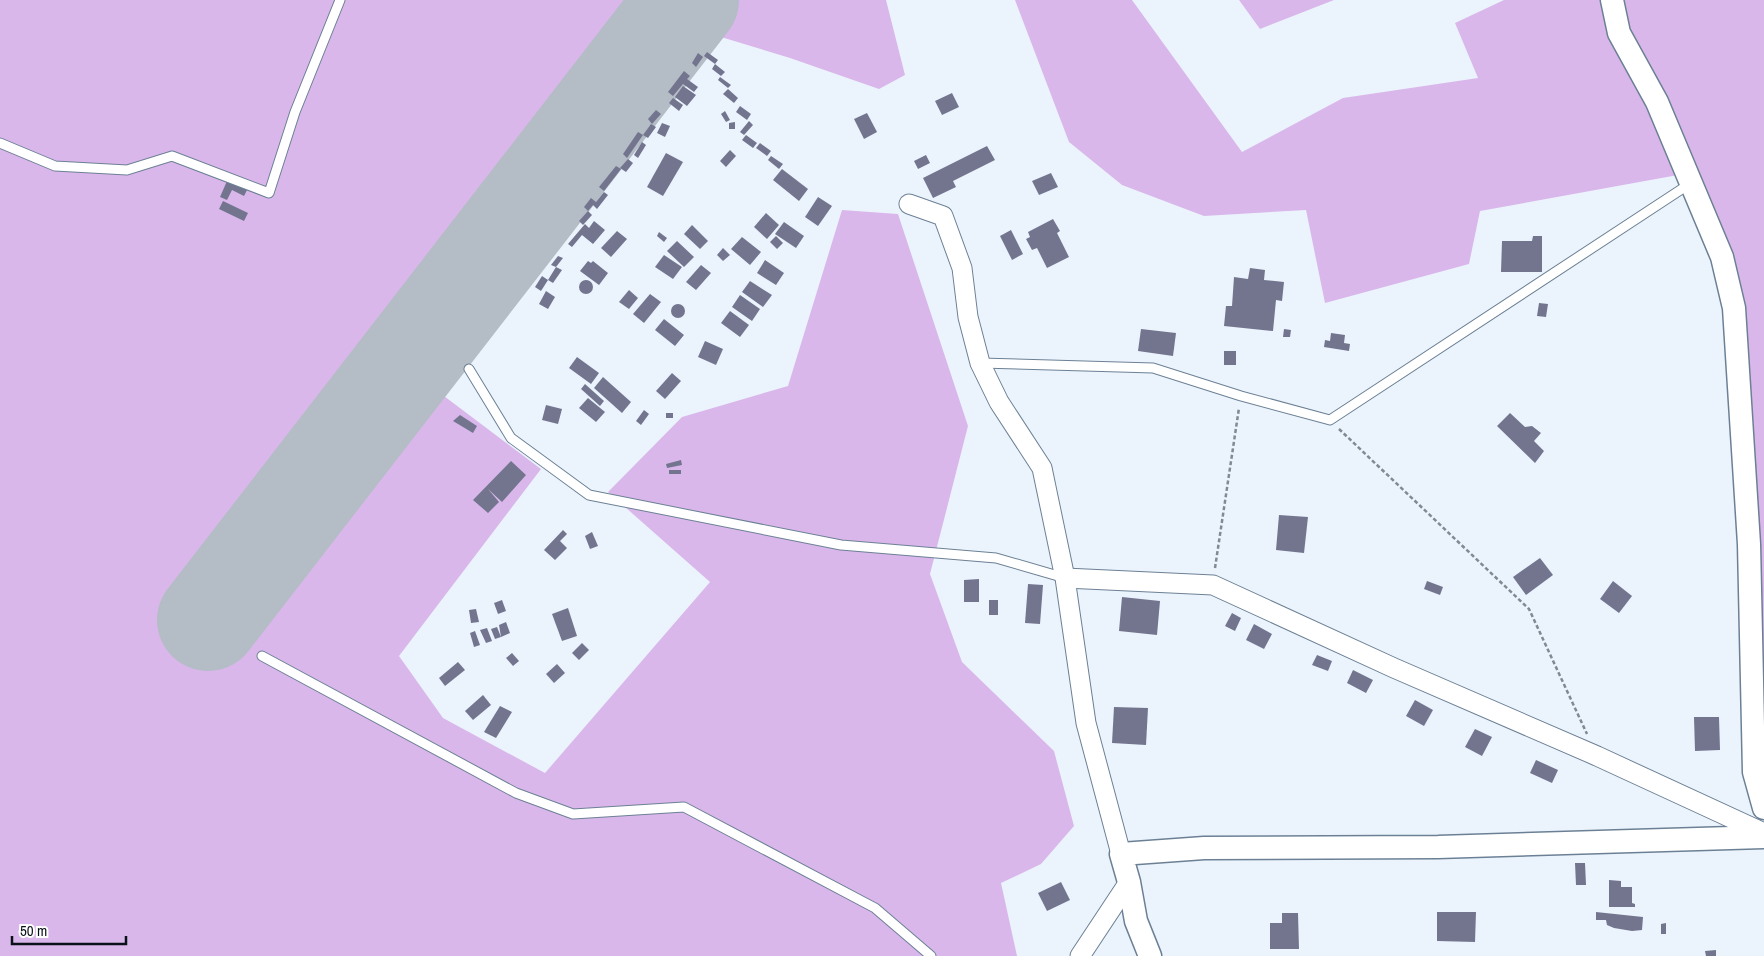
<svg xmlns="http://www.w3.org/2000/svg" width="1764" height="956" viewBox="0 0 1764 956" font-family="'Archivo Narrow',sans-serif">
  <rect width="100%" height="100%" fill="#ebf4fd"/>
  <g fill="#dab7eb">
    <path d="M0 0H886L905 75 879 89 790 58 711 34 436 390 541 469 399 656 443 718 545 773 710 582 608 492 682 417 788 386 842 210 898 214 968 426 930 574 962 662 1054 751 1074 826 1041 864 1001 883 1017 956H0Z"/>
    <path d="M1015 0H1132L1242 152 1343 98 1478 78 1455 23 1504 0H1764V732H1747L1728 346 1714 251 1678 175 1480 211 1469 264 1325 303 1306 210 1204 216 1122 185 1069 142Z"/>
    <path d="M1239 0H1334L1260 29Z"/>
  </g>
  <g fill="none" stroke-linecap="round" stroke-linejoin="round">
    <path stroke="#b4bcc5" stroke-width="102" d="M208 620 688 0"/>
  </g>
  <g fill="#73758f">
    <path d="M707 52 718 60 715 64 704 56Z"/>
    <path d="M698 53 703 57 696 67 692 63Z"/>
    <path d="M715 64 725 72 721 76 712 69Z"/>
    <path d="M684 71 690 76 687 79 698 87 694 92 683 84 673 96 668 92Z"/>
    <path d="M720 77 731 85 728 88 718 80Z"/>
    <path d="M683 86 696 95 687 106 675 97Z"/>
    <path d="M728 89 738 98 734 103 723 94Z"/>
    <path d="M952 93 959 107 942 115 935 101Z"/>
    <path d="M673 98 683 105 679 111 669 103Z"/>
    <path d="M740 106 751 114 747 120 736 112Z"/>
    <path d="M656 110 661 114 652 124 648 119Z"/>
    <path d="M725 111 730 120 726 122 721 114Z"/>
    <path d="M867 113 877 132 864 139 854 119Z"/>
    <path d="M749 121 753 125 744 135 740 132Z"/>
    <path d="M735 122V129H729V123Z"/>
    <path d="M662 123 670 126 665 137 657 133Z"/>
    <path d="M651 124 656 127 648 138 643 135Z"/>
    <path d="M638 132 643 135 627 158 623 154Z"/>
    <path d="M746 135 757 143 753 148 742 140Z"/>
    <path d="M642 142 646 145 638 158 634 155Z"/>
    <path d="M760 143 771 151 767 156 756 148Z"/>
    <path d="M987 146 995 160 953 181 956 187 933 198 923 178Z"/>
    <path d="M730 150 736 156 726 167 720 161Z"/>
    <path d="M666 153 683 162 663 196 647 187Z"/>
    <path d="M926 155 930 163 918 169 914 161Z"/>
    <path d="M771 156 783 164 779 169 768 160Z"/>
    <path d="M628 159 633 163 626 172 620 168Z"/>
    <path d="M616 166 621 169 604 191 599 187Z"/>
    <path d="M782 169 808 189 799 201 773 180Z"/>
    <path d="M1051 173 1058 187 1039 195 1032 181Z"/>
    <path d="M227 181 247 190 244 196 232 190 227 200 220 197Z"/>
    <path d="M604 192 608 195 597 209 593 205 588 211 584 207 591 198 596 202Z"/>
    <path d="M818 197 832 206 818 226 805 217Z"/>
    <path d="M223 201 248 213 244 221 219 209Z"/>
    <path d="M588 211 592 215 583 225 579 221Z"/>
    <path d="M766 213 779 225 767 239 754 227Z"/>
    <path d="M1053 219 1060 231 1057 233 1069 257 1047 268 1037 248 1032 250 1026 239 1030 237 1028 232Z"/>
    <path d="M594 221 605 230 593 244 582 235 572 247 568 244 585 224 589 228Z"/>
    <path d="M784 222 804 236 796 248 775 234Z"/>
    <path d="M692 225 708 241 700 249 684 234Z"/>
    <path d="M1011 230 1023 254 1012 260 1000 236Z"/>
    <path d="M617 231 627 239 611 257 601 248Z"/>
    <path d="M659 232 667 238 664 242 657 236Z"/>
    <path d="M776 236 783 243 777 249 770 242Z"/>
    <path d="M1533 236H1542V272H1501L1502 241H1532Z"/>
    <path d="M742 237 761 252 750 265 731 249Z"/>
    <path d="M677 241 694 257 684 267 667 251Z"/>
    <path d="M723 248 730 255 723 261 717 255Z"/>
    <path d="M664 255 682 267 673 279 655 267Z"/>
    <path d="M558 256 563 258 556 267 551 265Z"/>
    <path d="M765 260 784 273 776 285 757 273Z"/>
    <path d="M588 261 591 263 593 261 608 273 599 285 580 271Z"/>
    <path d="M701 265 711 273 696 290 686 282Z"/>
    <path d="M556 267 562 270 553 283 548 280Z"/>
    <path d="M1250 268 1265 270 1264 280 1284 282 1282 301 1276 300 1273 331 1224 326 1226 306H1232L1234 277 1248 279Z"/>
    <path d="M542 276 548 280 541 291 535 287Z"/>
    <circle cx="586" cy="287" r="7"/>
    <path d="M750 281 772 295 763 307 742 292Z"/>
    <path d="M629 290 638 298 629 309 619 302Z"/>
    <path d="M546 291 555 297 548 309 539 304Z"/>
    <path d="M650 294 661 302 644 323 633 314Z"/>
    <path d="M740 295 760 309 752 321 732 307Z"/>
    <path d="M1539 303 1548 304 1546 317 1537 316Z"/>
    <circle cx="678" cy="311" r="7"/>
    <path d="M730 311 749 325 740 337 721 323Z"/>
    <path d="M664 319 684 335 675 346 655 330Z"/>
    <path d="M1141 329 1176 333 1173 356 1138 351Z"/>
    <path d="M1284 329 1291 330 1290 337H1283Z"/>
    <path d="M1331 333 1345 335 1344 343 1350 344 1349 351 1324 347 1325 340 1330 341Z"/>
    <path d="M705 341 723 349 716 365 698 357Z"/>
    <rect x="1224" y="351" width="12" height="14"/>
    <path d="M577 357 599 373 591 384 569 368Z"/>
    <path d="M672 373 681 381 665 399 656 391Z"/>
    <path d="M603 377 631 402 622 413 594 388Z"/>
    <path d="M585 384 604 401 600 406 581 389Z"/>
    <path d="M588 398 605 412 596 422 579 408Z"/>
    <path d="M546 405 562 409 558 424 542 420Z"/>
    <path d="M644 410 649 414 641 425 636 421Z"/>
    <rect x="666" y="413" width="7" height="5"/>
    <path d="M1510 413 1525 427 1532 426 1541 433 1534 441 1544 451 1535 463 1497 426Z"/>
    <path d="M460 415 477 426 473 433 453 421Z"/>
    <path d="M681 460 682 465 667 468 666 464Z"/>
    <path d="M511 461 526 475 502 502 488 489 499 502 488 513 473 500Z"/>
    <rect x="669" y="470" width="12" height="4"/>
    <path d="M1279 515 1308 517 1304 553 1276 550Z"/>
    <path d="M563 530 567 534 560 541 567 548 555 560 544 550Z"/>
    <path d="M592 532 598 546 590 549 585 536Z"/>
    <path d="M1540 558 1553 575 1526 595 1513 577Z"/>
    <path d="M979 579V602H964V580Z"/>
    <path d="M1427 581 1443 587 1440 595 1424 589Z"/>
    <path d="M1613 581 1632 596 1619 613 1600 599Z"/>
    <path d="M1028 584 1043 585 1040 624 1025 623Z"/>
    <path d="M1122 597 1160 601 1157 635 1119 631Z"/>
    <path d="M502 600 506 611 498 614 494 603Z"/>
    <rect x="989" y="600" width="9" height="15"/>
    <path d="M568 608 577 636 562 641 552 614Z"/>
    <path d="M476 609 479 622 471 623 469 610Z"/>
    <path d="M1232 613 1241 618 1235 631 1225 626Z"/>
    <path d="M506 622 510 633 501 637 499 625Z"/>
    <path d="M1254 624 1272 634 1264 649 1246 640Z"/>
    <path d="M497 627 501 637 495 639 491 629Z"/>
    <path d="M487 628 492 641 486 643 480 630Z"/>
    <path d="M475 631 480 645 474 647 470 633Z"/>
    <path d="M582 643 589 650 579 660 572 653Z"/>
    <path d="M512 653 519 661 513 666 506 658Z"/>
    <path d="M1317 655 1332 661 1328 671 1312 665Z"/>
    <path d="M458 662 465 670 445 686 439 678Z"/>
    <path d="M557 664 565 673 554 683 546 674Z"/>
    <path d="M1353 670 1373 680 1366 693 1347 683Z"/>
    <path d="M483 695 491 705 473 720 465 711Z"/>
    <path d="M1415 700 1433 710 1424 726 1406 716Z"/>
    <path d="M500 706 512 712 496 738 484 732Z"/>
    <path d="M1114 707 1148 708 1146 745 1112 743Z"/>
    <path d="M1694 717H1719L1720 750 1695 751Z"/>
    <path d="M1475 729 1492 737 1482 756 1465 747Z"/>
    <path d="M1536 760 1558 770 1552 783 1530 773Z"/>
    <path d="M1575 863H1585L1586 885H1576Z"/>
    <path d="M1609 880 1621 881V887H1632V903L1635 904V907H1609Z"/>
    <path d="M1061 882 1070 900 1047 911 1038 893Z"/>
    <path d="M1437 912H1476L1475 942 1437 941Z"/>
    <path d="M1596 912 1643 917 1642 930 1632 931 1614 928 1607 925 1606 920H1596Z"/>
    <path d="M1282 913H1298L1299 949H1270V923H1282Z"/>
    <path d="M1666 923V934H1661V924Z"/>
    <path d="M1716 950V956H1706L1705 951Z"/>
  </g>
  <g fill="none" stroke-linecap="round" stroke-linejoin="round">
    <g stroke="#6c8095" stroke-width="11">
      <g id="service">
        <path d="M0 143 55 166 127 170 172 156 269 193 295 112 340 0"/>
        <path d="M980 363 1153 368 1241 396 1330 420 1691 183"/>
        <path d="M469 369 511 438 589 495 841 545 996 558 1065 578"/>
        <path d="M262 656 516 793 573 814 684 807 875 908 931 956"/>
      </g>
    </g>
    <g stroke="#6c8095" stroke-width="21">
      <g id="minor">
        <path d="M909 204 943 216 962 268 968 317 980 363 999 402 1042 468 1065 578 1086 723 1121 854"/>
        <path d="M1065 578 1213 585 1394 668 1597 756 1764 833"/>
        <path d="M1080 956 1129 882"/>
      </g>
    </g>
    <g stroke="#6c8095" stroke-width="25">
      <g id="tertiary">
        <path d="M1612 0 1619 33 1657 102 1722 257 1734 308 1749 544 1754 772 1764 808"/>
        <path d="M1150 956 1136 921 1129 882 1121 854 1204 848 1438 847 1764 837"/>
      </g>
    </g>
    <g stroke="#818a92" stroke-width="2.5" stroke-dasharray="4 2.5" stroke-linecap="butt">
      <path d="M1339 429 1529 609 1587 734"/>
      <path d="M1215 568 1239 408"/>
    </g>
    <use href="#service" stroke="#fff" stroke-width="9"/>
    <use href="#minor" stroke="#fff" stroke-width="19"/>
    <use href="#tertiary" stroke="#fff" stroke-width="22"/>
  </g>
  <path d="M12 936v8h114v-8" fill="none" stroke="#0a1219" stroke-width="2.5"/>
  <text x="20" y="936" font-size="15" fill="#0a1219" stroke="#ffffff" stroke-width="4" paint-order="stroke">50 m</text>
</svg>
